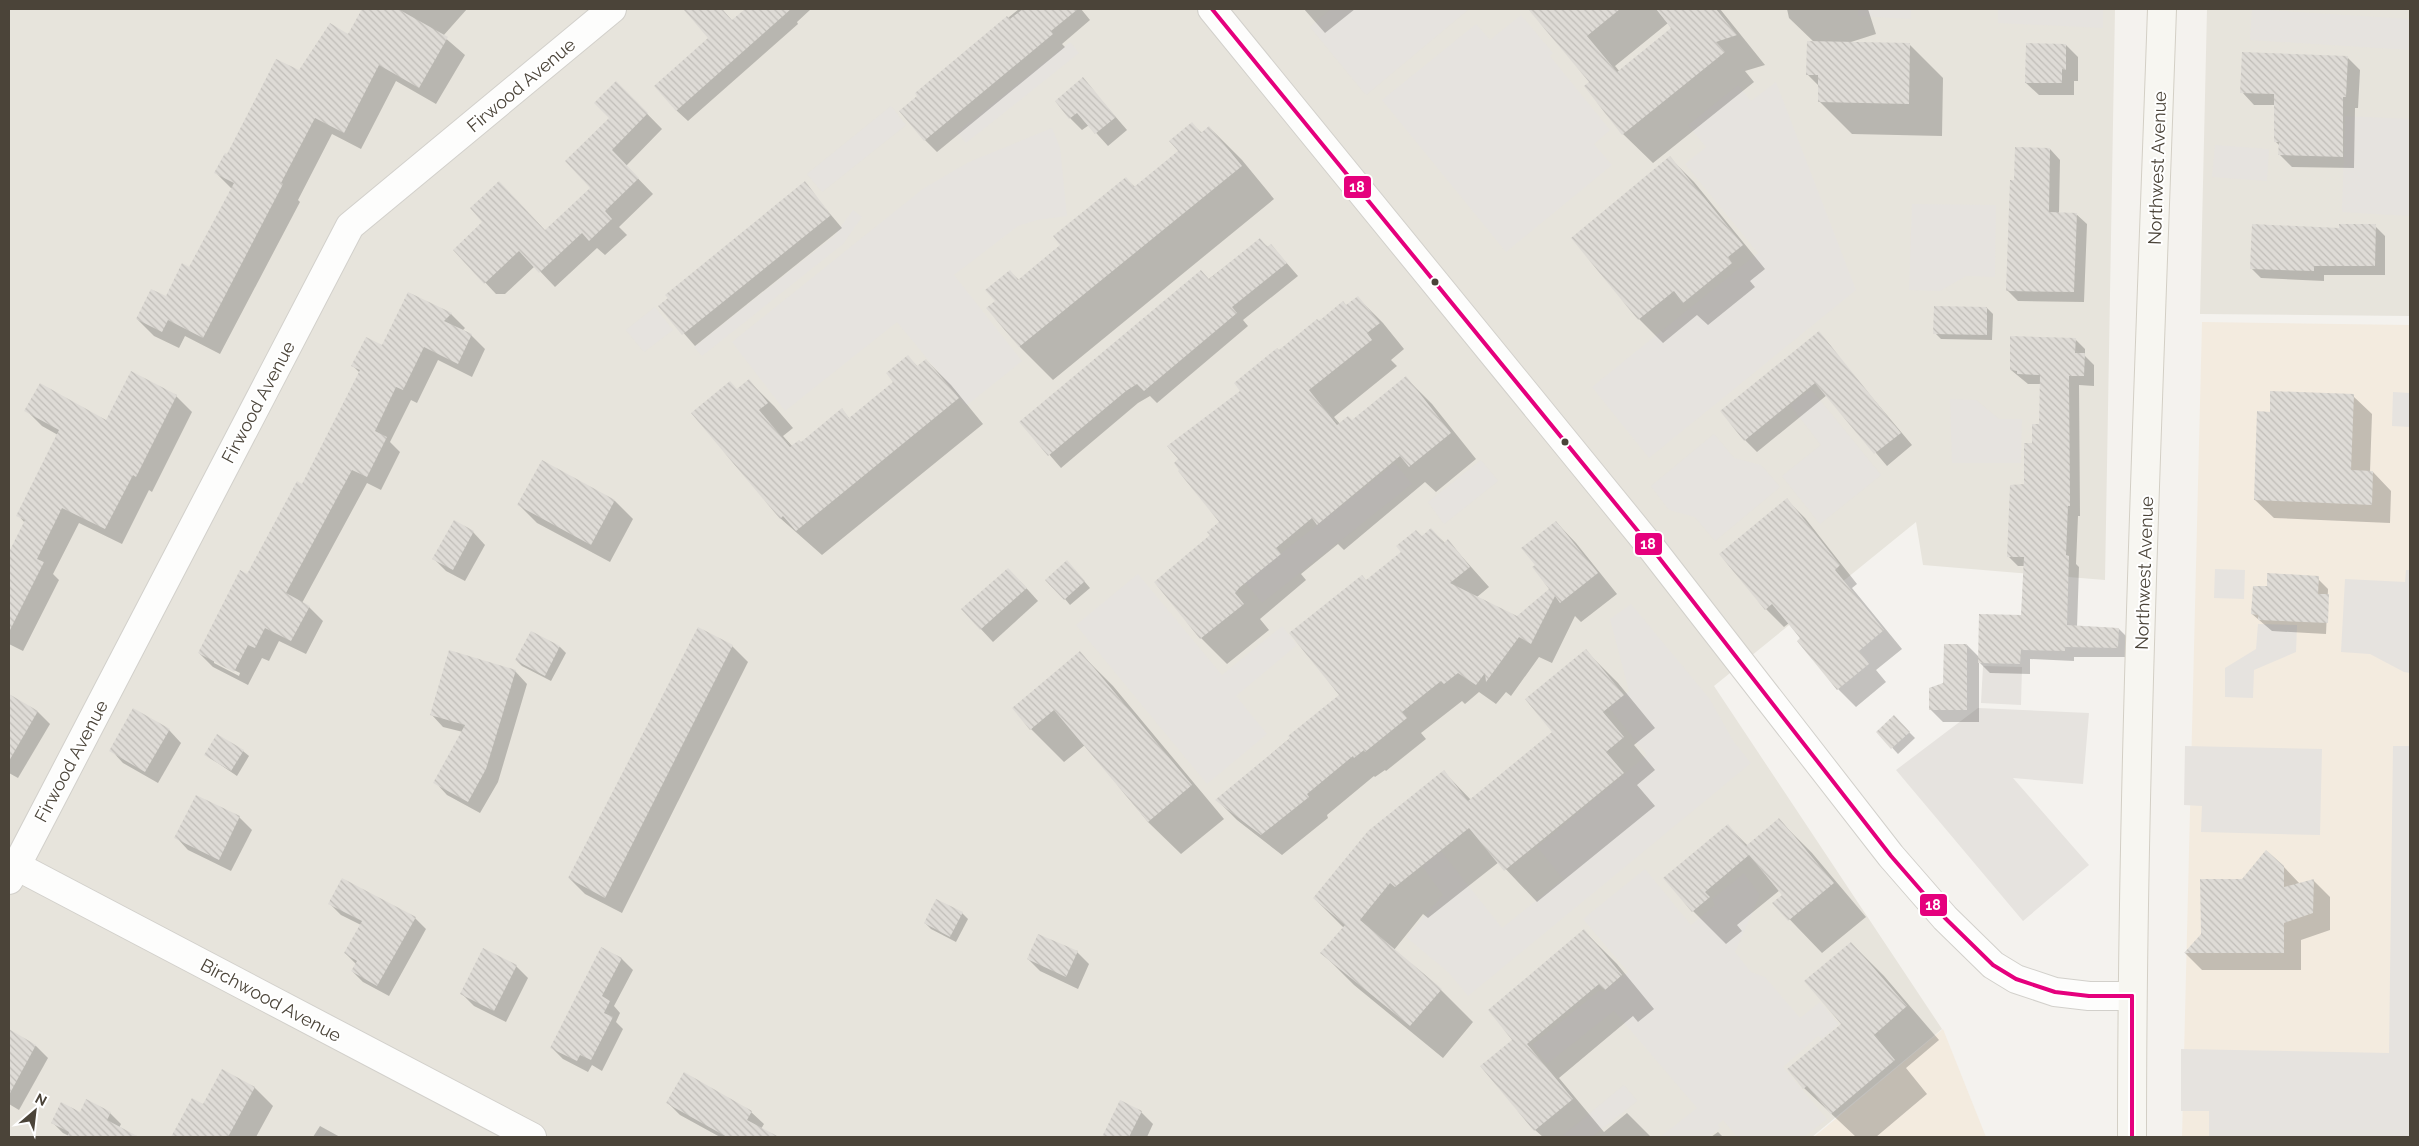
<svg xmlns="http://www.w3.org/2000/svg" width="2419" height="1146" viewBox="0 0 2419 1146" font-family="Raleway,sans-serif">
  <defs>
    <pattern id="building-back-hatch" width="6" height="6" patternUnits="userSpaceOnUse" patternTransform="scale(1.25)"><rect width="6" height="6" fill="#dedbd6"/><path d="M-1 5l2 2M0 0l6 6M5-1l2 2" fill="none" stroke="#c0bdb8"/></pattern>
  </defs>
  <rect width="100%" height="100%" fill="#f4f2ee"/>
  <g fill="#e7e4dc">
    <path d="M9 9H2115L2105 580 1923 565 1916 522 1714 686 1942 1029 1812 1137H9Z"/>
    <path d="M2207 9H2410V316L2200 314Z"/>
  </g>
  <g fill="#f3ebdf">
    <path d="M2202 322 2410 325V1137H2182Z"/>
    <path d="M1943 1029 1986 1137H1814Z"/>
  </g>
  <g fill="#e6e3df">
    <path d="M1331 9H1469L1366 95 1310 27Z"/>
    <path d="M1858 9H1911V19L1858 16Z"/>
    <path d="M1998 9H2103V28L1998 23Z"/>
    <path d="M2252 9 2410 19V50L2250 40Z"/>
    <path d="M1521 15 1553 53 1550 56 1610 130 1594 144 1612 165 1506 252 1382 100 1476 24 1490 40Z"/>
    <path d="M1070 42 1079 53 966 143 957 132Z"/>
    <path d="M1776 82 1856 290 1649 458 1592 387 1758 253 1685 164 1706 147 1688 125 1738 85 1751 101Z"/>
    <path d="M891 106 906 125 822 192 807 174Z"/>
    <path d="M2345 116 2410 119V216L2342 212Z"/>
    <path d="M1052 128 1060 148 1067 216 1037 220 1018 226 954 275 1022 361 966 406 897 322 785 411 732 342 924 188 969 162Z"/>
    <path d="M2215 145 2269 149 2267 181 2212 177Z"/>
    <path d="M1912 204 1996 205 1995 277 1966 276 1940 291 1909 290Z"/>
    <path d="M853 210 862 217 843 244 702 356 694 347 834 236Z"/>
    <path d="M655 307 673 330 644 352 626 330Z"/>
    <path d="M1811 389 1881 475 1820 524 1782 476 1821 445 1790 405Z"/>
    <path d="M2393 392 2410 393V427L2392 426Z"/>
    <path d="M1950 399 1976 400 1999 419H2022L2021 463H1952Z"/>
    <path d="M1714 434 1734 458 1761 465 1780 487 1715 541 1695 517 1669 510 1651 486Z"/>
    <path d="M1481 460 1498 481 1444 524 1428 502Z"/>
    <path d="M1395 463 1412 484 1262 603 1245 582Z"/>
    <path d="M2215 569 2245 570 2244 599 2214 598Z"/>
    <path d="M2406 570H2410V673L2404 672 2370 654 2341 652 2345 579 2405 582Z"/>
    <path d="M1138 574 1222 675 1282 626 1297 645 1236 696 1267 734 1207 784 1076 625Z"/>
    <path d="M1631 604 1709 698 1734 742 1751 763 1468 996 1448 972 1406 937 1443 895 1422 866 1441 851 1502 928 1563 879 1537 847 1647 755 1609 708 1629 691 1610 619Z"/>
    <path d="M2258 624 2297 625 2296 652 2254 670 2253 698 2225 697V668L2256 649Z"/>
    <path d="M1983 666 2022 667 2021 705 1981 703Z"/>
    <path d="M1978 708 2089 713 2083 784 2013 778 2089 865 2023 921 1896 770Z"/>
    <path d="M2185 746 2322 749 2320 835 2201 832 2202 806 2184 805Z"/>
    <path d="M2393 746H2410V1137H2209V1111H2181V1049L2389 1053Z"/>
    <path d="M1645 869 1691 925 1715 905 1712 899 1744 873 1760 895 1735 952 1751 972 1765 977 1800 1018 1820 1002 1839 1024 1822 1039 1818 1036 1783 1067 1827 1119 1804 1137H1737L1723 1120 1718 1125 1720 1128 1708 1137H1660L1697 1108 1614 1011 1547 1064 1532 1045 1600 990 1603 992 1628 972 1583 919Z"/>
    <path d="M1624 1085 1637 1101 1592 1137H1561Z"/>
  </g>
  <g fill="#0003" fill-rule="evenodd">
    <path d="M364 9H467L443 36 465 55 436 104 396 81 361 149 332 134 298 200 300 202 220 354 185 336 179 348 154 336 137 319 166 298 190 269 232 189 216 173 227 155 299 72 348 36Z"/>
    <path d="M685 9H722L732 21 746 9H811L797 22 798 24 688 121 676 110 710 38Z"/>
    <path d="M1019 9H1081L1090 20 1062 44 1065 47 937 152 925 140 919 96 916 93Z"/>
    <path d="M1304 9H1355L1325 33Z"/>
    <path d="M1538 9H1720L1765 65 1745 71 1754 82 1653 163 1623 134 1590 82 1533 13ZM1668 23 1673 29 1620 72 1615 66Z"/>
    <path d="M1787 9H1868L1876 34 1848 43 1910 45 1943 78 1942 136 1852 134 1819 101V86L1808 75 1814 42 1789 18Z"/>
    <path d="M2066 45 2078 57V81H2074V95H2039L2026 83Z"/>
    <path d="M2347 57 2360 70 2358 108H2355L2354 168 2292 167 2280 155V146L2275 141V105H2254L2242 92Z"/>
    <path d="M1083 79 1127 130 1108 146 1089 125 1082 130 1070 118Z"/>
    <path d="M616 82 662 129 626 166 653 194 619 227 627 235 605 255 597 248 555 287 535 266 505 294H496L481 278 546 231 592 188 611 118Z"/>
    <path d="M1192 124 1202 133 1209 127 1242 160 1274 199 1053 380 1020 347 988 308 997 302 1010 272 1019 280 1062 245 1126 179 1135 187 1179 151Z"/>
    <path d="M2050 149 2060 160 2059 213 2076 214 2087 224 2084 302 2018 301 2007 290 2015 181Z"/>
    <path d="M1670 158 1694 182 1765 269 1750 281 1755 287 1708 325 1697 315 1663 343 1639 319 1573 238Z"/>
    <path d="M804 183 842 228 695 346 660 306Z"/>
    <path d="M2375 226 2385 236V275H2324V281L2261 278 2251 268 2341 229Z"/>
    <path d="M1260 240 1268 247 1271 245 1298 276 1243 320 1248 326 1157 403 1150 396 1138 403 1061 468 1021 422Z"/>
    <path d="M409 293 451 314 465 328 462 331 471 335 485 349 472 377 438 360 417 403 411 400 390 442 400 452 381 490 367 483 302 603 309 607 323 621 306 654 279 641 269 661 262 658 248 685 213 667 199 653 302 486 360 373 353 366 382 347ZM214 660 240 673 239 676 214 663Z"/>
    <path d="M1358 298 1383 323 1404 349 1391 360 1397 366 1334 417 1340 424 1352 421 1406 378 1432 404 1476 459 1436 492 1425 482 1344 550 1338 544 1301 574 1306 580 1260 619 1269 630 1227 664 1201 638 1155 582 1212 535 1221 522 1242 391 1279 351Z"/>
    <path d="M1987 308 1993 314 1992 340 1941 339 1935 333Z"/>
    <path d="M1818 333 1912 445 1887 466 1827 395 1757 452 1745 440Z"/>
    <path d="M2075 339 2085 349V356L2094 365V386L2079 385 2080 516H2078L2076 564 2079 567 2077 627 2119 629 2129 639 2128 657H2074V661L2030 659V674L1990 673 1979 662V722H1943L1930 709 1967 645 1980 658 2023 617 2025 566H2018L2008 556 2033 444 2041 425V384H2028L2011 370Z"/>
    <path d="M908 357 918 367 926 360 951 385 983 424 822 555 780 518 737 390 749 381 774 406 793 428 783 436 793 447 801 444 842 410 850 419 895 382Z"/>
    <path d="M176 396 192 412 152 492 149 490 122 544 79 523 53 574 59 580 23 651 9 644V555L25 523 18 515 58 435 42 426 26 410 107 421Z"/>
    <path d="M2353 396 2372 414 2370 472H2373L2391 491 2390 523 2274 518 2255 500 2271 413Z"/>
    <path d="M542 462 615 501 633 519 610 562 537 523 519 505Z"/>
    <path d="M1787 500 1805 518 1857 584 1852 588 1902 649 1876 670 1886 682 1856 707 1838 689 1789 623 1784 627 1766 609Z"/>
    <path d="M1556 522 1576 543 1617 594 1581 622 1575 616 1552 663 1539 657 1511 696 1506 692 1496 704 1479 692 1465 704 1462 701 1421 733 1426 739 1386 771 1385 770 1375 777 1374 776 1327 815 1328 818 1282 855 1237 820 1217 800 1341 695 1367 581 1431 530 1445 543 1448 541 1489 587 1477 597 1517 617 1551 589 1537 565Z"/>
    <path d="M473 532 485 545 465 581 446 571 434 559Z"/>
    <path d="M1073 568 1090 588 1070 605 1065 599Z"/>
    <path d="M2316 577 2328 589 2326 634 2272 631 2252 614 2268 588Z"/>
    <path d="M1020 581 1038 601 993 642 963 610Z"/>
    <path d="M531 632 560 647 566 653 551 681 522 666 516 660Z"/>
    <path d="M732 646 748 662 622 913 585 894 569 878Z"/>
    <path d="M1586 651 1618 683 1655 728 1634 745 1655 770 1637 785 1655 806 1537 902 1499 862 1428 918 1423 914 1394 950 1441 990 1473 1022 1443 1058 1354 985 1322 953 1344 928 1314 898 1444 772 1471 800 1553 732Z"/>
    <path d="M1080 653 1113 686 1224 819 1181 854 1148 822 1085 745 1064 762 1031 729Z"/>
    <path d="M515 671 527 684 498 782 480 813 447 795 435 782 463 732 443 727 431 714Z"/>
    <path d="M9 695 38 712 50 724 18 778 9 773Z"/>
    <path d="M134 710 169 730 181 743 158 783 123 763 111 750Z"/>
    <path d="M1894 717 1915 738 1898 754 1878 732Z"/>
    <path d="M243 751 249 756 237 776 206 755Z"/>
    <path d="M239 817 252 830 231 871 188 850 176 837Z"/>
    <path d="M1779 820 1812 853 1866 917 1822 953 1774 903 1783 895 1780 890 1737 925 1742 931 1726 944 1693 911 1665 878 1728 826 1748 846Z"/>
    <path d="M2284 867 2300 884 2313 880 2330 897V930L2301 940V970H2202L2185 953 2203 934 2242 880Z"/>
    <path d="M330 904 415 918 426 929 389 996 363 982 352 971 356 964 345 953 361 925 341 915Z"/>
    <path d="M962 913 968 919 956 942 931 929 925 923Z"/>
    <path d="M1584 931 1617 964 1654 1009 1638 1022 1633 1016 1559 1078 1604 1132 1627 1113 1651 1137H1543L1535 1130 1514 1040Z"/>
    <path d="M1851 943 1884 976 1939 1040 1906 1068 1927 1094 1876 1137H1856L1804 1088 1842 1024Z"/>
    <path d="M602 948 622 959 633 970 614 1006 620 1013 616 1022 623 1029 602 1071 592 1065 588 1072 563 1059 552 1048Z"/>
    <path d="M1077 952 1089 964 1078 989 1040 971 1028 959Z"/>
    <path d="M516 966 528 978 506 1022 474 1006 462 994Z"/>
    <path d="M9 1031 36 1046 48 1058 19 1110 9 1104Z"/>
    <path d="M222 1070 255 1088 273 1106 256 1137H173L193 1100 204 1106Z"/>
    <path d="M1121 1102 1141 1112 1153 1124 1147 1137H1103Z"/>
    <path d="M668 1103 751 1112 764 1124 761 1129 776 1137H720L680 1115Z"/>
    <path d="M80 1113H110L121 1124 119 1128 130 1137H71L63 1133 52 1122Z"/>
    <path d="M320 1126 340 1137H313Z"/>
    <path d="M1718 1132 1723 1137H1711Z"/>
  </g>
  <g fill="url(#building-back-hatch)">
    <path d="M362 9H398L448 37 419 88 379 65 344 133 315 118 281 183 283 184 203 338 168 320 162 332 136 319 151 289 166 296 182 263 189 267 234 183 214 173 225 153 227 154 276 59 299 70 330 23 348 34Z"/>
    <path d="M683 9H722L732 20 745 9H791L676 111 654 86 708 38Z"/>
    <path d="M1023 9H1078L1051 31 1053 34 924 141 899 111 917 96 915 93 1007 16 1010 19Z"/>
    <path d="M1528 9H1620L1587 36 1617 72 1671 28 1656 9H1716L1737 35 1716 42 1725 52 1622 135 1584 86 1589 82Z"/>
    <path d="M1807 41 1910 43 1909 104 1818 102V75H1806Z"/>
    <path d="M2026 43 2066 44V70L2062 69V83H2025Z"/>
    <path d="M2242 52 2348 56 2346 97H2343V157L2278 155 2279 142H2274V94L2240 93Z"/>
    <path d="M1083 77 1116 117 1095 134 1077 113 1069 119 1055 101Z"/>
    <path d="M616 81 648 113 612 150 639 178 605 211 612 219 589 241 582 233 539 273 519 251 484 284 453 250 482 222 470 208 499 181 545 230 590 188 565 161 609 118 594 103Z"/>
    <path d="M1192 122 1201 133 1209 126 1242 166 1019 347 986 308 995 301 985 290 1010 270 1018 280 1060 245 1053 236 1126 177 1134 187 1178 151 1169 141Z"/>
    <path d="M2015 147 2050 148 2049 212 2077 213 2074 292 2006 291 2010 180H2014Z"/>
    <path d="M1670 156 1743 245 1728 257 1732 263 1683 303 1674 291 1638 320 1571 238Z"/>
    <path d="M805 181 831 215 682 335 658 306 668 298 665 295Z"/>
    <path d="M2252 224 2339 228V224H2376L2375 266H2314V271L2250 269Z"/>
    <path d="M1260 238 1267 247 1271 244 1287 263 1232 307 1237 313 1144 391 1137 384 1126 391 1048 456 1019 422 1201 270 1209 279Z"/>
    <path d="M408 292 452 313 444 321 472 334 458 364 424 347 403 390 396 387 375 431 387 437 367 477 352 470 286 593 310 606 291 641 265 628 255 648 248 645 234 672 198 653 240 570 247 574 297 481 302 484 360 370 351 366 366 337 382 345Z"/>
    <path d="M1358 296 1380 323 1367 333 1372 340 1309 390 1337 425 1348 416 1352 420 1406 376 1451 433 1409 467 1400 456 1317 525 1312 518 1276 548 1281 554 1239 588 1235 593 1244 604 1200 639 1154 582 1210 535 1207 532 1219 522 1178 471 1179 470 1174 463 1178 459 1167 446 1240 391 1234 383 1277 348 1279 350 1317 319 1319 321 1343 301 1346 305Z"/>
    <path d="M1934 306 1987 307V335L1933 334Z"/>
    <path d="M1819 331 1901 433 1874 454 1815 383 1744 441 1720 411Z"/>
    <path d="M2010 336 2076 338 2075 353H2085L2084 376H2069L2070 506H2068L2066 555 2069 556 2067 625 2119 628 2118 648 2065 647V651L2021 650 2020 664 1978 663 1979 614 2021 615 2024 557H2007L2010 485 2024 484V443H2032V424H2039L2040 375 2017 374V371L2010 370Z"/>
    <path d="M908 355 917 366 926 359 959 398 796 531 783 516 780 519 691 413 730 381 737 389 749 379 768 403 759 410 790 447 799 440 801 442 842 408 849 418 893 382 886 373Z"/>
    <path d="M131 371 177 395 136 477 133 475 105 529 62 508 37 559 44 562 9 632V552L25 520 16 516 59 430 24 411 40 383 106 420Z"/>
    <path d="M2270 391 2354 394 2351 470 2373 471 2372 505 2254 500 2257 411 2270 412Z"/>
    <path d="M542 460 615 500 591 545 517 505Z"/>
    <path d="M1787 498 1840 565 1835 570 1884 630 1859 651 1869 664 1837 690 1797 641 1800 638 1772 604 1765 610 1719 554Z"/>
    <path d="M454 520 474 531 453 570 432 559Z"/>
    <path d="M1556 521 1598 573 1560 603 1555 596 1531 644 1519 637 1486 682 1485 673 1476 685 1458 673 1444 684 1441 681 1402 712 1407 718 1365 752 1364 750 1354 758 1353 756 1307 794 1309 797 1261 835 1215 800 1290 738 1288 736 1339 695 1289 633 1362 575 1366 580 1401 552 1396 546 1416 530 1422 536 1431 528 1444 543 1448 539 1470 567 1450 583 1517 616 1549 589 1532 567 1535 565 1521 548Z"/>
    <path d="M1067 560 1085 581 1064 600 1045 580Z"/>
    <path d="M1008 568 1027 588 980 630 961 609Z"/>
    <path d="M2267 573 2319 576 2318 594H2329L2328 623 2258 620V615L2251 614 2253 586H2267Z"/>
    <path d="M698 627 733 645 605 898 568 878Z"/>
    <path d="M531 631 560 646 545 676 515 660Z"/>
    <path d="M1944 644H1967V710H1929V688L1943 683Z"/>
    <path d="M1586 649 1624 695 1603 712 1624 737 1606 752 1624 773 1504 871 1469 828 1395 887 1390 883 1360 920 1442 989 1410 1026 1320 953 1345 925 1313 898 1368 831 1444 770 1468 801 1552 732 1525 699Z"/>
    <path d="M449 650 516 670 486 769 468 802 433 783 465 725 430 715Z"/>
    <path d="M1080 651 1192 785 1148 822 1054 710 1030 730 1012 708Z"/>
    <path d="M9 694 38 711 9 761Z"/>
    <path d="M133 708 170 729 145 772 109 751Z"/>
    <path d="M1894 715 1910 732 1891 749 1876 732Z"/>
    <path d="M217 734 244 750 231 771 204 755Z"/>
    <path d="M196 795 240 816 219 860 174 838Z"/>
    <path d="M1779 818 1834 883 1788 921 1772 903 1782 895 1749 855 1705 892 1710 897 1692 912 1663 878 1728 824 1746 846Z"/>
    <path d="M2266 850 2284 866V887L2314 879 2313 913 2284 923V953H2184L2201 934 2200 879H2242Z"/>
    <path d="M342 878 416 917 377 986 351 971 357 961 344 953 362 921 328 904Z"/>
    <path d="M936 899 963 912 950 937 924 923Z"/>
    <path d="M1584 929 1622 975 1605 990 1599 984 1527 1044 1573 1099 1534 1131 1480 1066 1512 1040 1488 1010Z"/>
    <path d="M1038 934 1078 951 1066 977 1027 959Z"/>
    <path d="M1851 942 1907 1006 1874 1035 1895 1060 1831 1114 1807 1086 1803 1089 1787 1069 1841 1024 1804 981Z"/>
    <path d="M601 947 622 958 602 996 610 1001 604 1013 613 1017 591 1060 580 1055 577 1061 550 1048Z"/>
    <path d="M483 948 517 965 494 1011 460 994Z"/>
    <path d="M9 1029 36 1045 9 1095Z"/>
    <path d="M222 1069 255 1087 228 1137H171L192 1098 203 1104Z"/>
    <path d="M684 1072 752 1111 747 1120 779 1137H727L666 1103Z"/>
    <path d="M86 1099 111 1112 107 1120 139 1137H67L69 1132 51 1123 61 1102 80 1112Z"/>
    <path d="M1120 1100 1142 1111 1129 1137H1102Z"/>
  </g>
  <g fill="none" stroke-linecap="round" stroke-linejoin="round">
    <g stroke="#d2d0cb" stroke-width="30">
      <g id="minor">
        <path d="M9 862 532 1137"/>
        <path d="M9 880 350 226 612 9"/>
      </g>
    </g>
    <g stroke="#d2d0cb" stroke-width="30">
      <path id="tertiary" d="M1212 9 1650 546 1891 856 1945 918 1993 965 2016 979 2055 992 2089 996H2132"/>
    </g>
    <g stroke="#d3cfc5" stroke-width="30">
      <path id="secondary" d="M2132 1137C2132 761 2149 385 2162 9"/>
    </g>
    <use href="#minor" stroke="#fdfdfc" stroke-width="28"/>
    <use href="#tertiary" stroke="#fdfdfc" stroke-width="28"/>
    <use href="#secondary" stroke="#f7f6f1" stroke-width="28"/>
    <g stroke="#fff" stroke-width="8">
      <g id="bus-1">
        <path d="M1212 9 1650 546 1891 856 1945 918 1993 965 2016 979 2055 992 2089 996H2132"/>
        <path d="M2132 996V1137"/>
      </g>
    </g>
    <use href="#bus-1" stroke="#e5007d" stroke-width="4"/>
  </g>
  <g fill="#4b4439" stroke="#fff" stroke-width="2">
    <circle cx="1435" cy="282" r="4.5"/>
    <circle cx="1565" cy="442" r="4.5"/>
  </g>
  <g text-anchor="middle" dominant-baseline="central" stroke-width="4" stroke-linejoin="round" paint-order="stroke">
    <g font-size="18" fill="#4b4439" stroke="#fff">
      <text transform="translate(521 85) rotate(-40)">Firwood Avenue</text>
      <text transform="translate(2157 168) rotate(-88)">Northwest Avenue</text>
      <text transform="translate(258 402) rotate(-62)">Firwood Avenue</text>
      <text transform="translate(2144 573) rotate(-88)">Northwest Avenue</text>
      <text transform="translate(71 761) rotate(-62)">Firwood Avenue</text>
      <text transform="translate(271 1000) rotate(28)">Birchwood Avenue</text>
    </g>
  </g>
  <g stroke="#fff" stroke-width="2">
    <rect x="1343" y="175" width="29" height="24" rx="5" fill="#e5007d"/>
    <rect x="1634" y="532" width="29" height="24" rx="5" fill="#e5007d"/>
    <rect x="1919" y="893" width="29" height="24" rx="5" fill="#e5007d"/>
  </g>
  <g font-size="14" text-anchor="middle" font-weight="bold" fill="#fff">
    <text x="1357" y="192">18</text>
    <text x="1648" y="549">18</text>
    <text x="1933" y="910">18</text>
  </g>
  <rect width="2419" height="1146" fill="none" stroke="#4b4439" stroke-width="20"/>
  <g transform="translate(35 1111) rotate(28)" stroke="#ffffff" stroke-width="4" paint-order="stroke">
  <path d="M0-4L9 19L0 12L-9 19Z" fill="#4b4439"/>
  <text y="-8" font-size="14" font-weight="bold" text-anchor="middle" fill="#4b4439">N</text>
  </g>
</svg>
